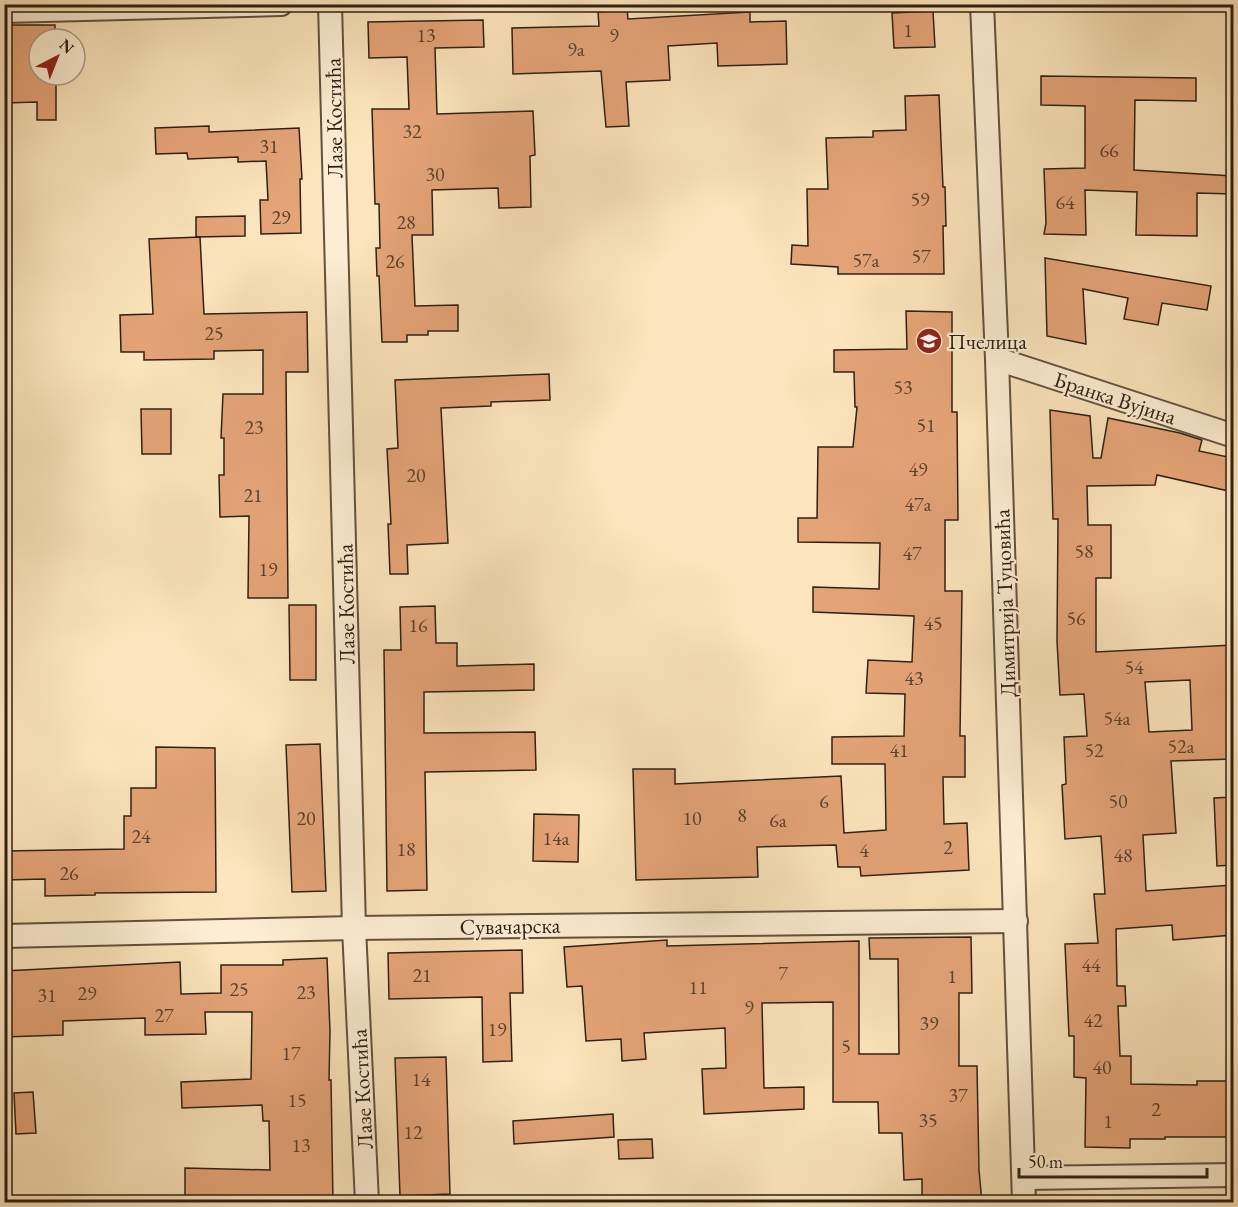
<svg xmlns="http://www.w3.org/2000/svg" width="1238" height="1207" viewBox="0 0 1238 1207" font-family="'EB Garamond',serif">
  <rect width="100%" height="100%" fill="#fce5bc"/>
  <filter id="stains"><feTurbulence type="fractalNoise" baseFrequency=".00333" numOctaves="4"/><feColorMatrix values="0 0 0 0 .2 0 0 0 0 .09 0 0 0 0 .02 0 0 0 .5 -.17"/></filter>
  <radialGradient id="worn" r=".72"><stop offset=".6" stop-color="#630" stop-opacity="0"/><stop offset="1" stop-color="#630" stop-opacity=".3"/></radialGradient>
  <g fill="#e5a478" stroke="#2e2014" stroke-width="1.5" fill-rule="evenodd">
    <path d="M627 9 628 19 750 12V22L786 21 787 64 718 66 717 43 668 46 670 80 626 82 629 126 606 127 601 71 513 74 512 28 599 26 598 12Z"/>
    <path d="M933 11 935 47 894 48 892 13Z"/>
    <path d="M483 20 484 47 435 48 437 114 533 111 535 155 530 156 531 207 499 208 498 188 432 190 433 235H412L415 306 458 305V331H428V335H407V342H382L379 276H377L376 248H380L379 204H375L372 109H409L407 57 369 58 368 22Z"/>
    <path d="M4 25H55V39H39V75H56V120H37V102L4 103Z"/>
    <path d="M1041 76 1196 78V101L1135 100 1134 170 1233 176V194L1197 193V236L1136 235 1137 192 1085 190 1086 235 1044 234 1046 223 1044 169 1085 168V106L1041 105Z"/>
    <path d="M939 95 943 187H945L946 226H943L944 274H838V267L791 264 792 245 808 246 807 189H828L826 138 873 137V131L906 130 905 96Z"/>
    <path d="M209 126V132L299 128 302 179H300L301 233 261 234 260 200H268L266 161 238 162V157L188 159 187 153 156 154 155 128Z"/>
    <path d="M245 216V236L196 237V217Z"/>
    <path d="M200 237 204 314 307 312 308 372H286L288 598H248L249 516 220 517 219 475H224V438H221L223 394H263V350L214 351V359L144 360V352H121L120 315 153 314 149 239Z"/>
    <path d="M1045 258 1211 286 1207 310 1162 303 1158 325 1124 319 1128 298 1083 289 1086 344 1047 336Z"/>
    <path d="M906 311 952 312V412H957L958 520H945V591H962L960 736H965V777H943L944 824 967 823 969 870 861 876 860 867H838L836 845 757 847 758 877 636 880 633 769H675V784L841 776 844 833 886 830 885 764H832V737L904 736 905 694 866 693 868 660 912 662 914 616 813 612V587L879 589 880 543 798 542V518H817L818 447H853L857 407H855L854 372H834V350L907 349Z"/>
    <path d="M549 374 550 400 491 402V406L441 408 448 543 407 545 408 574H390L388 524H391L387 449 398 448 395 380Z"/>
    <path d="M141 409H171V454H142Z"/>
    <path d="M1050 410 1090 416 1093 458H1101L1108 418 1180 433 1202 440 1199 451 1233 458V492L1157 475 1155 485 1087 486 1088 525H1111V578H1096V652L1233 645V759L1171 761 1176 833 1143 835 1146 891 1233 885V935L1173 940 1172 925 1116 929 1117 986H1125L1126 1006H1118L1120 1056H1131V1084L1197 1085V1081H1233V1137H1165V1139H1130V1148L1085 1147 1086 1078 1074 1077V1036H1069L1065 944 1098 943 1094 894H1105L1101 836 1065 839 1062 785 1066 784 1064 737 1087 736 1084 694 1060 695 1057 641 1058 519H1053ZM1190 680 1192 730 1149 732 1145 682Z"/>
    <path d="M289 605H316V680H290Z"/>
    <path d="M435 606 436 643H457V666L534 664V690L424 692V733L535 732 536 770 425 772 427 890 387 891 384 650H401L400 607Z"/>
    <path d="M320 744 326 891 292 892 286 745Z"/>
    <path d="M156 747 215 748 216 892 95 893V895L45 896V879L4 880V851L124 849V816H131V788H156Z"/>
    <path d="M1233 797V865L1217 866 1214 798Z"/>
    <path d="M534 814 579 815 578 862 533 861Z"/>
    <path d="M971 937 972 993H959V1066H977L979 1170 982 1203H922V1179L904 1180 902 1133H879L878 1102H833V1002L762 1003 764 1088 804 1087V1109L704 1114 702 1069 726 1068 725 1028 644 1033 646 1059 622 1061 621 1039 586 1041 582 986 567 987 564 947 667 940V946L859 941V1054H899L898 959H870L869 938Z"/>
    <path d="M522 950 523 993H510L512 1061 483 1062 482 997 389 999 388 953Z"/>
    <path d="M327 958 330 1031 329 1080H331L333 1203H185V1168L270 1170 269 1121H263L262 1105 182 1108 181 1082 251 1079 252 1012H205L206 1034 145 1035V1018L63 1021V1035L4 1037V971L180 962 181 994 221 993V965H283V960Z"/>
    <path d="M446 1057 450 1194 400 1196 395 1058Z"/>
    <path d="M33 1092 36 1133 16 1134 14 1093Z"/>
    <path d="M613 1114 614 1137 514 1144 513 1121Z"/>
    <path d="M652 1139 653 1158 619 1159 618 1140Z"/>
  </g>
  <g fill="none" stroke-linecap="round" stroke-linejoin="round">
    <g stroke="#62513e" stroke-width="26">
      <g id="street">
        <path d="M330 4 354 928 367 1202"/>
        <path d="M982 4 997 359 1024 1202"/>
        <path d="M4 11 281 4"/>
        <path d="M997 359 1234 436"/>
        <path d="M4 936 354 928 1016 921"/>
        <path d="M1025 1178 1234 1175"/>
      </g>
    </g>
    <use href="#street" stroke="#fdeed3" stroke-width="22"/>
  </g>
  <defs>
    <g id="school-disc" transform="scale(1.35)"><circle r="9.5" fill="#8f2418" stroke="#fdeed3"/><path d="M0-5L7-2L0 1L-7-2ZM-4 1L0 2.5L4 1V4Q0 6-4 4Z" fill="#fff"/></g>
  </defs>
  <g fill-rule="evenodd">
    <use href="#school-disc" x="929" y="341"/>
  </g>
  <g text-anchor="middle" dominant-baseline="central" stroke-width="4.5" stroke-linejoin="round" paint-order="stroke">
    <g font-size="20" fill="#5c412d">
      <text x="908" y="30">1</text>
      <text x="426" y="35">13</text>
      <text x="614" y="35">9</text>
      <text x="576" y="49">9a</text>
      <text x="412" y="131">32</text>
      <text x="269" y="146">31</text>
      <text x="1109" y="150">66</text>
      <text x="435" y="174">30</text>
      <text x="920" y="199">59</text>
      <text x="1065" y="202">64</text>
      <text x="281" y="217">29</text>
      <text x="406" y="222">28</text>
      <text x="921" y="256">57</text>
      <text x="866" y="260">57a</text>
      <text x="395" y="261">26</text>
      <text x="214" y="333">25</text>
      <text x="903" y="387">53</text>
      <text x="926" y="425">51</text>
      <text x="254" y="427">23</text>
      <text x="918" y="469">49</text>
      <text x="416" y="475">20</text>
      <text x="253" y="495">21</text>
      <text x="918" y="504">47a</text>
      <text x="1084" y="551">58</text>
      <text x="912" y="553">47</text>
      <text x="268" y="569">19</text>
      <text x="1076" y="618">56</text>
      <text x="933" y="623">45</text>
      <text x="418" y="625">16</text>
      <text x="1134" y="667">54</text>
      <text x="914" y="678">43</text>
      <text x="1117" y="718">54a</text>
      <text x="1181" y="746">52a</text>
      <text x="899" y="750">41</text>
      <text x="1094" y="750">52</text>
      <text x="824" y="801">6</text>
      <text x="1118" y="801">50</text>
      <text x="742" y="815">8</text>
      <text x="306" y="818">20</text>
      <text x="692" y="818">10</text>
      <text x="778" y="820">6a</text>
      <text x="141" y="836">24</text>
      <text x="556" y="838">14a</text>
      <text x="948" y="847">2</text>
      <text x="406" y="849">18</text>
      <text x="864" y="850">4</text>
      <text x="1123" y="855">48</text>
      <text x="69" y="873">26</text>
      <text x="1091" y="965">44</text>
      <text x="783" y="973">7</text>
      <text x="422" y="975">21</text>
      <text x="952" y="976">1</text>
      <text x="698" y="987">11</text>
      <text x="239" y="989">25</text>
      <text x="306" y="992">23</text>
      <text x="87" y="993">29</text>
      <text x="47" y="995">31</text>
      <text x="749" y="1007">9</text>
      <text x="164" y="1015">27</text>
      <text x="1093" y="1020">42</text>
      <text x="929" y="1023">39</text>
      <text x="497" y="1029">19</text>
      <text x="846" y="1046">5</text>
      <text x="291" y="1053">17</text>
      <text x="1102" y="1067">40</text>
      <text x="421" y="1079">14</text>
      <text x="958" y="1095">37</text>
      <text x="297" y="1100">15</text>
      <text x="1156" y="1109">2</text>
      <text x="928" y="1120">35</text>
      <text x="1108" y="1121">1</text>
      <text x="413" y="1132">12</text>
      <text x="301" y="1145">13</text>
    </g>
    <g font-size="22" fill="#2e2014" stroke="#fdeed3">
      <text transform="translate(334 118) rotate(-91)">Лазе Костића</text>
      <text transform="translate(1115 398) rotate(18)">Бранка Вујина</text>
      <text transform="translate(1005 603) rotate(-92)">Димитрија Туцовића</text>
      <text transform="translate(346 604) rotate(-91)">Лазе Костића</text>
      <text transform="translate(510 926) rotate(-1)">Сувачарска</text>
      <text transform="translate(362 1089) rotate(-93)">Лазе Костића</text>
    </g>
    <g font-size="22" fill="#2e2014" stroke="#fdeed3" text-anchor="start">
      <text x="948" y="341">Пчелица</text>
    </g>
  </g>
  <rect width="1238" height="1207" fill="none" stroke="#fce5bc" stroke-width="24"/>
  <rect x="6" y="6" width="1226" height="1195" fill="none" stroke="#2e2014" stroke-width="3"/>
  <rect x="12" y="12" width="1214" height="1183" fill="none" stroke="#2e2014" stroke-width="1.5"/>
  <g transform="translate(57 57) rotate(42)"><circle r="28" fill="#fdeed3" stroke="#aa9c87" stroke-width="1.5"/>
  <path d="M0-4.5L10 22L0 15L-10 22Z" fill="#8f2418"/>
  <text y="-9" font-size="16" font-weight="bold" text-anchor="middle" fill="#2e2014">N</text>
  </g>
  <path d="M1019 1168v9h188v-9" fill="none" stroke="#2e2014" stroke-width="3"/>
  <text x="1028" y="1168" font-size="18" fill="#2e2014" stroke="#fdeed3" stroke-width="4.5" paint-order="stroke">50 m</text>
  <rect width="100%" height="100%" filter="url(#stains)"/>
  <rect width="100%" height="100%" fill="url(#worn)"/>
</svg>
